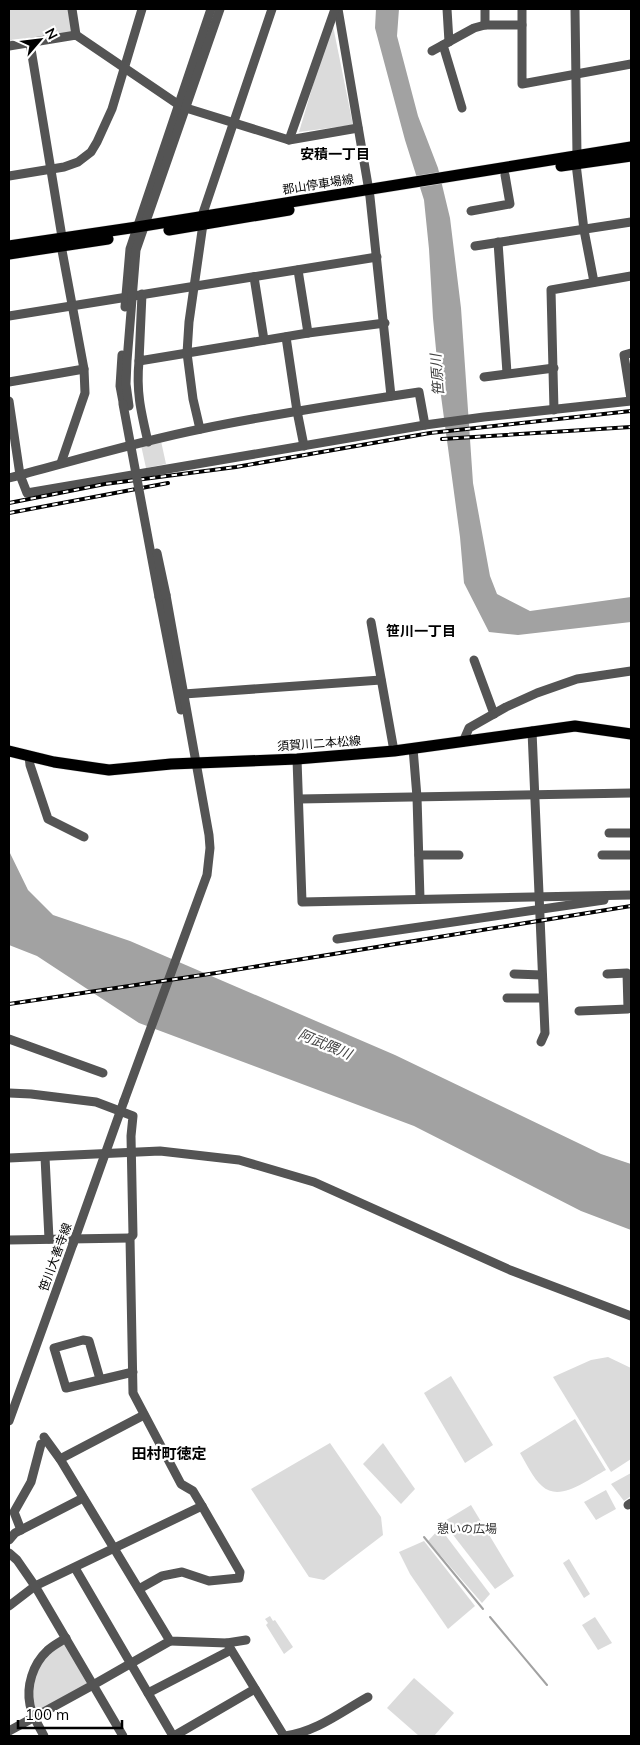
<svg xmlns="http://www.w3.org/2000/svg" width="640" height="1745" viewBox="0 0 640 1745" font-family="Mulish,'Noto Sans JP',sans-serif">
  <rect width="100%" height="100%" fill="#fff"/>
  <g fill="#dbdbdb">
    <path d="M9 9H69L72 33 9 41Z"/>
    <path d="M332 21 353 125 299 132Z"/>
    <path d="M161 441 166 464 146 468 141 445Z"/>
    <path d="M608 1357 631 1368V1459L611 1472 553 1377 591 1360Z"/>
    <path d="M451 1376 493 1445 465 1463 424 1393Z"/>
    <path d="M575 1419 606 1470C588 1479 560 1503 542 1486 533 1478 526 1463 520 1453Z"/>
    <path d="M330 1443 381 1517 383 1535 324 1580 309 1577 251 1489Z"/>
    <path d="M383 1443 415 1489 401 1504 363 1464Z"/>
    <path d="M631 1473V1496L624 1501 611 1484Z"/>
    <path d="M606 1490 616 1509 596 1520 584 1502Z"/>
    <path d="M471 1505 514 1576 495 1589 443 1522Z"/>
    <path d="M440 1528 490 1594 482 1603 428 1541Z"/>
    <path d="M424 1541 475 1606 448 1629 410 1574 399 1552Z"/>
    <path d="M569 1559 590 1594 584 1598 563 1563Z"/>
    <path d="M270 1616 273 1621 275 1620 293 1647 284 1654 266 1625 268 1623 265 1619Z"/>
    <path d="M595 1617 612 1643 598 1650 582 1625Z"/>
    <path d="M65 1643 87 1684 35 1712 32 1700 33 1681 41 1660Z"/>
    <path d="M414 1678 454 1713 434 1736H419L387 1708Z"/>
  </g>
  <g fill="#a2a2a2">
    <path d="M376 9H399L397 36 418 116 438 168 450 218 461 308 473 483 490 576 497 594 530 611 631 597V622L518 635 489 632 464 583 460 537 439 381 433 318 429 249 424 200 405 140 375 28Z"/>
    <path d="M9 851 28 890 53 915 130 941 395 1055 601 1154 631 1164V1230L581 1211 414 1126 139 1023 37 956 9 945Z"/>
  </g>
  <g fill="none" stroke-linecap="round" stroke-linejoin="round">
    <g stroke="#a2a2a2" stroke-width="2">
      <path d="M424 1537 483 1609"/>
      <path d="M490 1617 547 1685"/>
    </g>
    <g stroke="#dbdbdb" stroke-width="12">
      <g id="major">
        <path d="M561 166 631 156"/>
        <path d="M169 230 289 210"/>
        <path d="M9 246 137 227 631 147"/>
        <path d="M9 254 108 239"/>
        <path d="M9 751 54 762 109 770 171 764 297 759 394 751 575 726 631 734"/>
      </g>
    </g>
    <g stroke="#545454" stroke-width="9">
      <path d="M72 9 76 35"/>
      <path d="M338 9 370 197 391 396"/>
      <path d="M447 9 449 42"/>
      <path d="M522 9V84L631 64"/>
      <path d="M575 9 577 156 576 164 584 230 594 282"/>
      <path d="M485 25V9"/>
      <path d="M30 43 62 237 61 245 84 369 85 393 61 463"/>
      <path d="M443 45 462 108"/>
      <path d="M9 46 76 35 179 105 186 108 289 140 358 128"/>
      <path d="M432 51 474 28 485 25H522"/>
      <path d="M289 140 335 9"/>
      <path d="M9 176 64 167 78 162 91 152 97 142 112 109 142 9"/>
      <path d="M471 211 510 204 505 175"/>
      <path d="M202 216 272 9"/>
      <path d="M498 242 507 373"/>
      <path d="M475 246 631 222"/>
      <path d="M298 270 308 333"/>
      <path d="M254 277 264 340"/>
      <path d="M142 294 139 361 308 333 385 323"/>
      <path d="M125 307 130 249 211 9"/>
      <path d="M9 316 377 257"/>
      <path d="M286 337 297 411 304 446"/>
      <path d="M631 353 624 355 631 399"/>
      <path d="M122 355 120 386 123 402"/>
      <path d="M139 361C136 392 141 412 148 442"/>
      <path d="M484 377 554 368"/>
      <path d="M9 382 84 369"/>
      <path d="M9 401 20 475 27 493 425 425 484 417 631 401"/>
      <path d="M129 406 126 384 127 361 136 250 220 9"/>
      <path d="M554 410 551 290 631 276"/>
      <path d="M200 429 193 399 187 353 189 322 203 224"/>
      <path d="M9 478C73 461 136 442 201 429 273 414 346 403 419 392L425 425"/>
      <path d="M159 597 181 710"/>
      <path d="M371 622 394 751"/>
      <path d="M474 660 494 714"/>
      <path d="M184 694 381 680"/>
      <path d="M532 731 545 1033 541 1042"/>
      <path d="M463 742 469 728 506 707 537 693 577 679 631 671"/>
      <path d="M413 748 417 797 420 899"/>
      <path d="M29 756 30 765 48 819 84 837"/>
      <path d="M297 759 302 902 631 895"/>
      <path d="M299 799 631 793"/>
      <path d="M609 833H631"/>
      <path d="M419 855H459"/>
      <path d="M602 855H631"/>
      <path d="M337 939 604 900"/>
      <path d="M514 974 542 975"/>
      <path d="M507 998H543"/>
      <path d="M579 1011 628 1009 627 973 607 974"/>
      <path d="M9 1039 103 1073"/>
      <path d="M9 1093 31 1094 96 1102 133 1116 131 1136 133 1235 130 1238 133 1393 181 1484 193 1491 202 1506 35 1586 9 1606"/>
      <path d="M124 1101 207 875 210 848 209 835 166 595"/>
      <path d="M45 1157 49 1239"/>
      <path d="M9 1158 160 1151 239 1160 314 1182 510 1270 631 1316"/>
      <path d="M9 1240 130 1238"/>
      <path d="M100 1379 89 1341 83 1340 54 1348 66 1388 133 1372"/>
      <path d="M9 1421 73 1244"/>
      <path d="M44 1437 60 1459 170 1641 227 1643 284 1736"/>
      <path d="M60 1459 144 1415"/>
      <path d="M628 1505 631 1503"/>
      <path d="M21 1530 14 1512 31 1482 41 1444"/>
      <path d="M9 1540 15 1533 83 1498"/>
      <path d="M9 1553 17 1560 35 1586 123 1736"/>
      <path d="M75 1568 173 1736"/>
      <path d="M139 1589 162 1576 182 1572 209 1581 239 1578 240 1572 202 1506"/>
      <path d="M227 1643 246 1640"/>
      <path d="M148 1693 231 1650"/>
      <path d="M9 1731 93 1685 170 1641"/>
      <path d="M44 1736C39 1726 32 1716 30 1705 26 1686 33 1664 47 1651 52 1646 60 1642 66 1638"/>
      <path d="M174 1736 255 1689"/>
      <path d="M285 1736C316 1732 341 1712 368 1697"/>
    </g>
    <use href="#major" stroke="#000" stroke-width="11"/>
    <g stroke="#000" stroke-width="4">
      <g id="rail">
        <path d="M442 439 631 427"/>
        <path d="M9 503 105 484 236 467 430 433 631 411"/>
        <path d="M9 513 168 483"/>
        <path d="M9 1004 216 973 631 906"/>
      </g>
    </g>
    <use href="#rail" stroke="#fff" stroke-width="2" stroke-dasharray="5.5" stroke-linecap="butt"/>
    <g stroke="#545454" stroke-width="9">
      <path d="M123 404 159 597"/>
      <path d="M157 553 166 595"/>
      <path d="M73 1244 124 1101"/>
    </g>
  </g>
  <g text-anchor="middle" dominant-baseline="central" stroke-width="4.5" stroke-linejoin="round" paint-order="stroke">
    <g font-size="12" fill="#000" stroke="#fff">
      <text transform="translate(318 184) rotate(-9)">郡山停車場線</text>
      <text transform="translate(319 743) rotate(-4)">須賀川二本松線</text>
      <text transform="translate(55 1257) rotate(-70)">笹川大善寺線</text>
    </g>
    <g font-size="12" fill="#323232" stroke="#fff">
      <text x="467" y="1528">憩いの広場</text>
    </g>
    <g font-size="14" font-weight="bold" fill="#000" stroke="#fff">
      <text x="335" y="154">安積一丁目</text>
      <text x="421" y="631">笹川一丁目</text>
    </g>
    <g font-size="14" font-style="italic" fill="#434343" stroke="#fff">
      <text transform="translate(437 375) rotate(-94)">笹原川</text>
      <text transform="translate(325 1044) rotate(23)">阿武隈川</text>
    </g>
    <g font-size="15" font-weight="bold" fill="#000" stroke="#fff">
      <text x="169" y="1453">田村町徳定</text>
    </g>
  </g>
  <rect width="640" height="1745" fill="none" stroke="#000000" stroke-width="20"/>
  <g transform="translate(40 40) rotate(62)" stroke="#ffffff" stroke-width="4" paint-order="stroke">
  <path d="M0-4L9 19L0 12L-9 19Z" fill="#000000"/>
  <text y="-8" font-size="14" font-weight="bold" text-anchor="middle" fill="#000000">N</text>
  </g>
  <path d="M18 1720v8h104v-8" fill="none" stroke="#000000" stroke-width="2.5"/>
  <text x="25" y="1720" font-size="15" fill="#000000" stroke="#ffffff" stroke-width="4" paint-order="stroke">100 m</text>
</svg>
